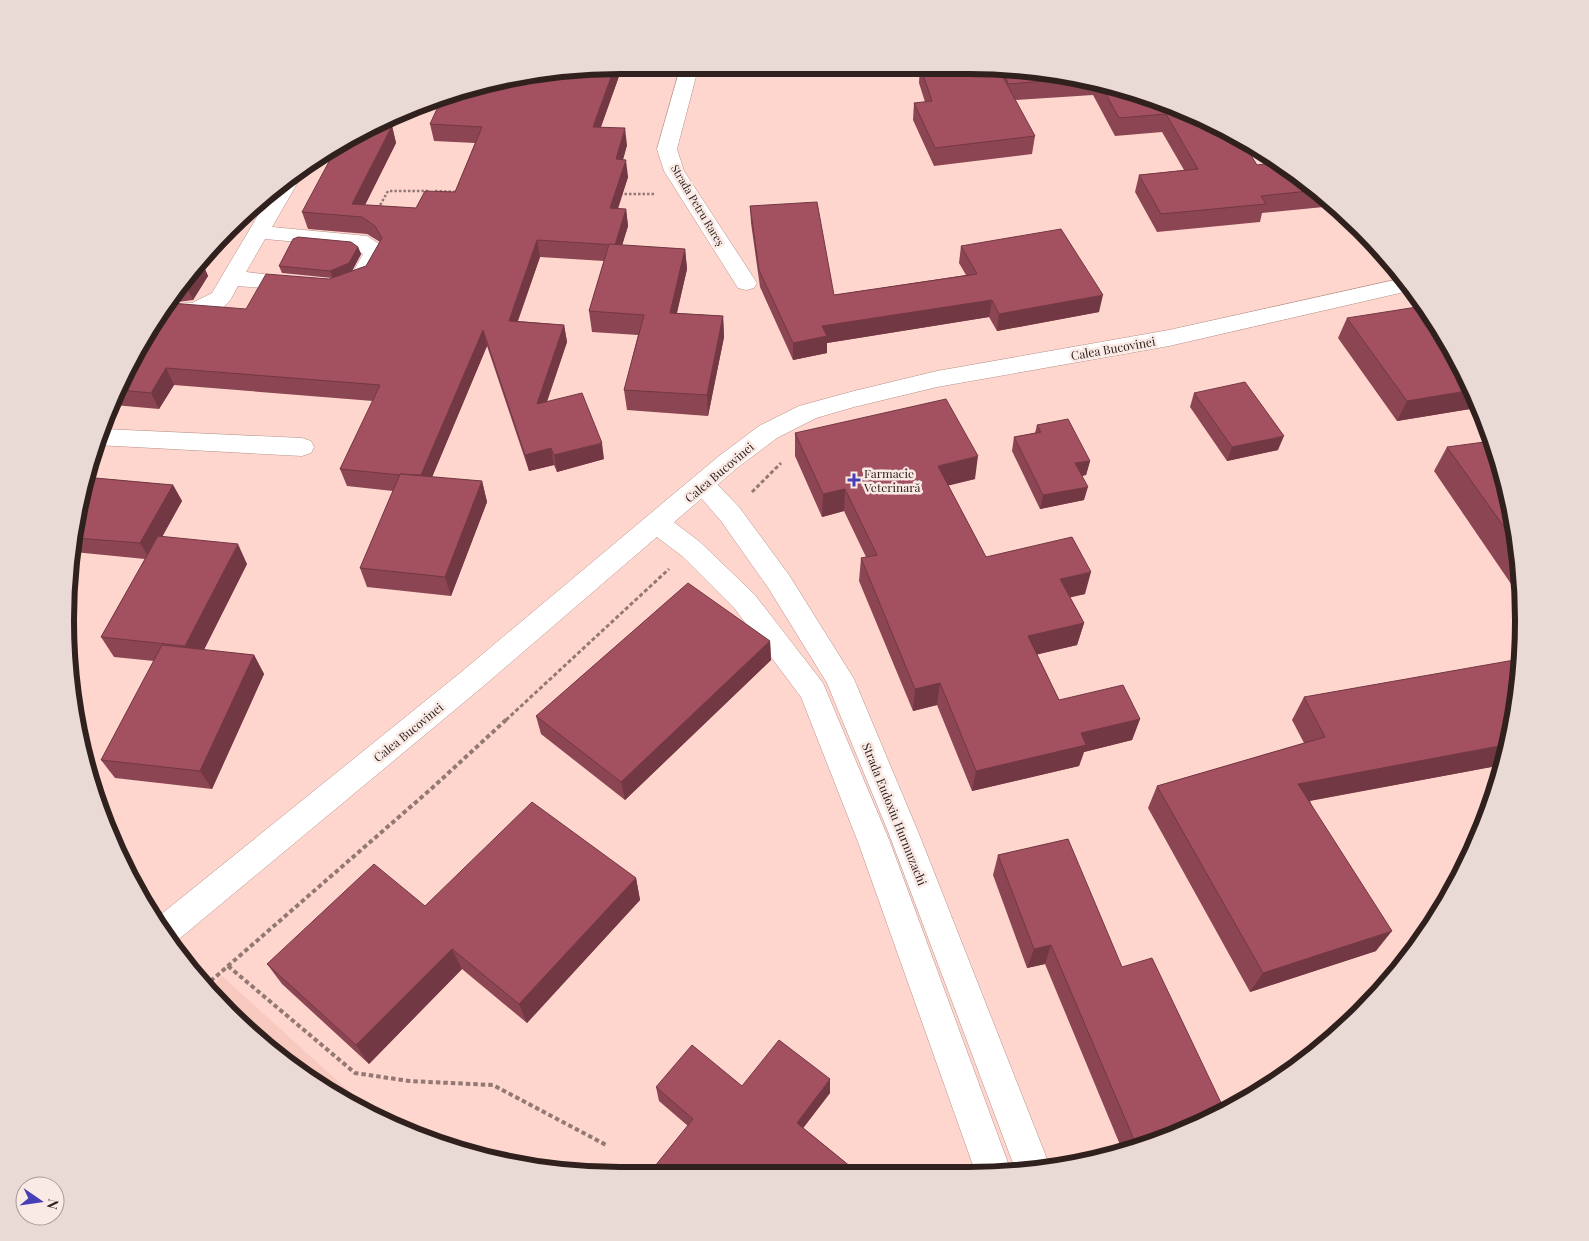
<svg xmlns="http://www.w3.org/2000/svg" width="1589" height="1241" viewBox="0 0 1589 1241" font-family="'Playfair Display',serif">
  <rect width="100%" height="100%" fill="#fed6ce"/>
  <path fill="#f8c9bf" d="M222 976 373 1113 312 1083 228 1013 208 990Z"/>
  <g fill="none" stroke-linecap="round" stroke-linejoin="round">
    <g stroke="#b69189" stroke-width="1">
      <g id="minor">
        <path d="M681 65H699L677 149 684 171 757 283 754 288 746 290 738 288 664 171 657 149Z"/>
        <path d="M293 177 298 182 272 227 367 236 379 244 385 254 370 282 351 289 343 287 340 282 343 277 353 272 363 254 354 247 265 239 246 272 307 279 310 284 307 289 299 291 238 286C235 291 232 298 228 303 213 318 179 322 159 317L169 304 192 303 212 293 270 195Z"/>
        <path d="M104 429 302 438 311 441 314 447 311 453 302 456 97 445Z"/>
        <path d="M703 476 712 479 739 507 789 575 854 679 919 834 1051 1169 1016 1171 889 834 827 683 769 589 721 521 690 485 694 479Z"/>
        <path d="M658 514 667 517 700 542 755 595 823 683 890 842 1011 1171H975L858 842 801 697 735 609 682 556 649 531 645 524 649 517Z"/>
      </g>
    </g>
    <g stroke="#b69189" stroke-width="1">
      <path id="major" d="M1404 278 1413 290 1169 346 937 387 854 407 816 418 777 438 737 468 480 689 173 944 171 945 154 920 460 673 719 456 759 426 799 406 854 391 937 371 1169 330Z"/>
    </g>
    <g stroke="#937873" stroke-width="2.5" stroke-dasharray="2.5 2" stroke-linecap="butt">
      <path d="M435 191 459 192"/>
      <path d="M620 194H656"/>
      <path d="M378 209 388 191H429"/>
    </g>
    <g stroke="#937873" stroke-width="3" stroke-dasharray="4 2.5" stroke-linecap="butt">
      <path d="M752 492 781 463"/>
      <path d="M506 720 669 569"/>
    </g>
    <g stroke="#937873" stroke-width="4" stroke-dasharray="4.5 3" stroke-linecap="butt">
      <path d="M228 966 355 1073 409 1081 493 1085 608 1146"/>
      <path d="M205 986 431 789 507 719"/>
    </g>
    <use href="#minor" fill="#fff" fill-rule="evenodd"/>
    <use href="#major" fill="#fff" fill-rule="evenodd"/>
  </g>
  <g fill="#8c4553">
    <path d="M620 65H623L601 127 627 145 623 160 628 177 618 209H626L628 226 622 245 685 249 687 269 677 313 723 316 724 337 708 416 627 410 624 390 638 335 592 332 589 311 604 261 540 257 518 321 564 325 567 342 547 402 604 459 557 472 554 465 529 471 487 346 432 477 482 481 487 502 451 596 367 587 360 568 393 491 347 486 340 469 373 401 174 385 159 409 114 405 139 343 246 309 332 278 282 273 279 266 358 247 361 254 352 271 340 275 366 266 380 242 367 234 308 229 302 212 392 126 396 143 365 205 416 208 455 192 475 143 434 141 430 124Z"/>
    <path d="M920 66H1005L1147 94 1257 165 1307 180 1334 206 1262 213 1260 222 1157 232 1135 192 1139 175 1184 170 1162 132 1115 136 1093 95 1015 100 1035 136 1032 154 934 166 913 120 914 103 925 102 919 83Z"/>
    <path d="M750 206 834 295 966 275 959 263 961 246 1099 312 997 331 989 317 827 343V353L793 360 760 287 751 223Z"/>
    <path d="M209 252 205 258 207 262 204 267 208 276 193 300 170 303Z"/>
    <path d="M1347 318 1470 409 1397 421 1338 338Z"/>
    <path d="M1194 393 1278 450 1227 461 1190 407Z"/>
    <path d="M1037 425 1090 461 1086 475 1082 476 1084 500 1040 509 1012 451 1014 437 1035 433Z"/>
    <path d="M795 433 975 479 948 485 986 557 1085 594 1070 597 1084 623 1077 645 1037 654 1059 700 1140 719 1132 740 1084 752 1079 766 972 791 937 705 913 711 859 581 861 558 866 557 844 511 822 517 795 456Z"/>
    <path d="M1447 447 1513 512 1522 600 1434 471Z"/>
    <path d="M84 477 173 485 182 501 162 536 247 564 204 650 254 655 264 674 212 789 115 778 101 760 154 661 114 657 101 637 145 559 74 552Z"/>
    <path d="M1524 616V621L1523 628 1519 622Z"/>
    <path d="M770 641 771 660 625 800 541 734 536 716Z"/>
    <path d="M1304 697 1502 765 1310 801 1376 951 1250 992 1148 808 1157 786 1304 743 1292 720Z"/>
    <path d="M1068 839 1147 1146 1123 1152 1045 964 1027 968 993 875 998 855Z"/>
    <path d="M636 878 640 900 527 1023 462 969 369 1064 282 984 267 964 425 906Z"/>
    <path d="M742 1086 830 1093 803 1128 851 1167 850 1171H651L688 1126 659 1101 656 1087Z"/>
  </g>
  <g fill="#723843">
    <path d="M623 65 595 143 593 127 615 66Z"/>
    <path d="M392 126 396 143 359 217 352 204Z"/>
    <path d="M625 128 627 145 618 176 616 159Z"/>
    <path d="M626 160 628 177 612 225 610 208Z"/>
    <path d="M626 209 628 226 617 262 615 245Z"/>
    <path d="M537 240 540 257 512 337 509 321Z"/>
    <path d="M358 247 361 254 352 271 333 278 330 271Z"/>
    <path d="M685 249 687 269 672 333 670 313Z"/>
    <path d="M209 252 205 258 207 262 204 267 208 276 193 300 185 284Z"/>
    <path d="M1103 295 1099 312 997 331 999 314Z"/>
    <path d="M992 300 989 317 827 343V353L793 360V343L822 326Z"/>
    <path d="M723 316 724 337 708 416 707 395Z"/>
    <path d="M564 325 567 342 540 421 537 404Z"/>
    <path d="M483 330 487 346 425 494 420 477Z"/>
    <path d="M166 368 174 385 159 409 151 393Z"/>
    <path d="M1472 390 1476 398 1470 409 1397 421 1407 401Z"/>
    <path d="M1284 436 1278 450 1227 461 1232 447Z"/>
    <path d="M602 443 604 459 557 472 554 455Z"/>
    <path d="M551 448 554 465 529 471 525 455Z"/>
    <path d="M978 456 975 479 935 489 938 466Z"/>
    <path d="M1090 461 1086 475 1072 477 1075 463Z"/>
    <path d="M482 481 487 502 451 596 445 577Z"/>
    <path d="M173 485 182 501 150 559 140 543Z"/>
    <path d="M1088 487 1084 500 1040 509 1043 495Z"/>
    <path d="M845 489 844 511 822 517 823 494Z"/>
    <path d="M238 544 247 564 196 665 185 646Z"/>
    <path d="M1091 572 1085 594 1055 601 1060 579Z"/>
    <path d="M1084 623 1077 645 1023 658 1028 636Z"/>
    <path d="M770 641 771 660 625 800 621 782Z"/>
    <path d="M254 655 264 674 212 789 200 771Z"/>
    <path d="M940 683 937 705 913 711 915 689Z"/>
    <path d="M1140 719 1132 740 1084 752 1079 766 972 791 976 771 1081 733Z"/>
    <path d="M1509 744 1502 765 1286 805 1298 784Z"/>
    <path d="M636 878 640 900 527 1023 519 1004Z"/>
    <path d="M1392 931 1376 951 1250 992 1263 973Z"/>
    <path d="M1051 945 1045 964 1027 968 1034 949Z"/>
    <path d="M452 949 462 969 369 1064 356 1045Z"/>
    <path d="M830 1079V1093L797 1136V1123Z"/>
  </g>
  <g fill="#a35060" stroke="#723843">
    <path d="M615 66 593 127 625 128 616 159 626 160 610 208 626 209 615 245 537 240 509 321 564 325 537 404 582 393 602 443 554 455 551 448 525 455 483 330 421 475 400 474V475L340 469 380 385 166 368 151 393 120 390 139 343 170 303 246 309 266 274 329 279 366 266 382 238 375 226 362 217 302 212 340 141 342 140 377 125 392 126 352 204 416 208 425 191 455 192 482 127 430 124 442 98 476 84Z"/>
    <path d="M920 66H997L1035 136 935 148 914 103 932 101Z"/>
    <path d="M1002 66H1005L1070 79 1008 84Z"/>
    <path d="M1101 85 1147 94 1239 136 1257 165 1280 162 1307 180 1318 190 1261 196 1266 204 1161 214 1139 175 1198 169 1166 114 1119 118Z"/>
    <path d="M817 202 834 295 977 274 961 246 1061 229 1103 295 999 314 992 300 822 326 827 336 793 343 759 270 750 206Z"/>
    <path d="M298 237 351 242 358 247 349 263 330 271 279 266 293 239Z"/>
    <path d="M609 244 685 249 670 313 723 316 707 395 624 390 644 315 589 311Z"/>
    <path d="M1417 307 1452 352 1472 390 1407 401 1347 318Z"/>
    <path d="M1245 382 1284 436 1232 447 1194 393Z"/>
    <path d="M946 399 978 456 938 466 986 557 1072 537 1091 572 1060 579 1084 623 1028 636 1059 700 1123 685 1140 719 1081 733 1086 745 976 771 940 683 915 689 861 558 877 555 845 489 823 494 795 433Z"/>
    <path d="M1068 419 1090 461 1075 463 1088 487 1043 495 1014 437 1041 432 1037 425Z"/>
    <path d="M1492 441 1513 512 1517 545 1447 447Z"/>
    <path d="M400 474 482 481 445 577 360 568Z"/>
    <path d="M84 477 173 485 140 543 76 538Z"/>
    <path d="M158 536 238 544 185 646 101 637Z"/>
    <path d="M688 583 770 641 621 782 536 716Z"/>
    <path d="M162 645 254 655 200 771 101 760Z"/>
    <path d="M1520 659 1513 729 1509 744 1298 784 1392 931 1263 973 1157 786 1325 737 1304 697Z"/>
    <path d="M532 802 636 878 519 1004 452 949 356 1045 267 964 374 864 425 906Z"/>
    <path d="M1068 839 1122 967 1152 958 1224 1109 1147 1146 1138 1149 1051 945 1034 949 998 855Z"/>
    <path d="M779 1040 830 1079 797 1123 851 1167 847 1171H651L693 1119 656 1087 692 1045 742 1086Z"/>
  </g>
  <path fill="#473fb5" stroke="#faeae6" stroke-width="2" d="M851.5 472.5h5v5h5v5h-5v5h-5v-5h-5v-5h5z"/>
  <g text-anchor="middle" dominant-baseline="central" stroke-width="5" stroke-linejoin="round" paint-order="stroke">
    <g font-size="11" fill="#30211e" stroke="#faeae6">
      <text transform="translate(698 205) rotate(59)">Strada Petru Rareș</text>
    </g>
    <g font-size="12" fill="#30211e" stroke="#faeae6">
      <text transform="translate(1113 348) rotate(-10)">Calea Bucovinei</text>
      <text transform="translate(719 472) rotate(-40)">Calea Bucovinei</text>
      <text transform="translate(408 732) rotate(-39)">Calea Bucovinei</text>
      <text transform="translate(895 814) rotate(68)">Strada Eudoxiu Hurmuzachi</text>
    </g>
    <g font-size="12" fill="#30211e" stroke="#faeae6" text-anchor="start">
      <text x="864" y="473">Farmacie<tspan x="864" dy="14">Veterinară</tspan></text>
    </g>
  </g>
  <path d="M0 0H1589V1241H0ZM620 74H969A546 546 0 0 1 1515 620V621A546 546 0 0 1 969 1167H620A546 546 0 0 1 74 621V620A546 546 0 0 1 620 74Z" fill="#eadad6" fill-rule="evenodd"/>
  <path fill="none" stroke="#30211e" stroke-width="6" d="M620 74H969A546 546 0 0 1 1515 620V621A546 546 0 0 1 969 1167H620A546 546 0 0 1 74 621V620A546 546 0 0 1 620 74Z"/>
  <g transform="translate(40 1201) rotate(103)"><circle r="24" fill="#faeae6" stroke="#a99a96"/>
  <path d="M0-4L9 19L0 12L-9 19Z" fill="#473fb5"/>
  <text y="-8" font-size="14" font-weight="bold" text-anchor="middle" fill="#30211e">N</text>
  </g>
</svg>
